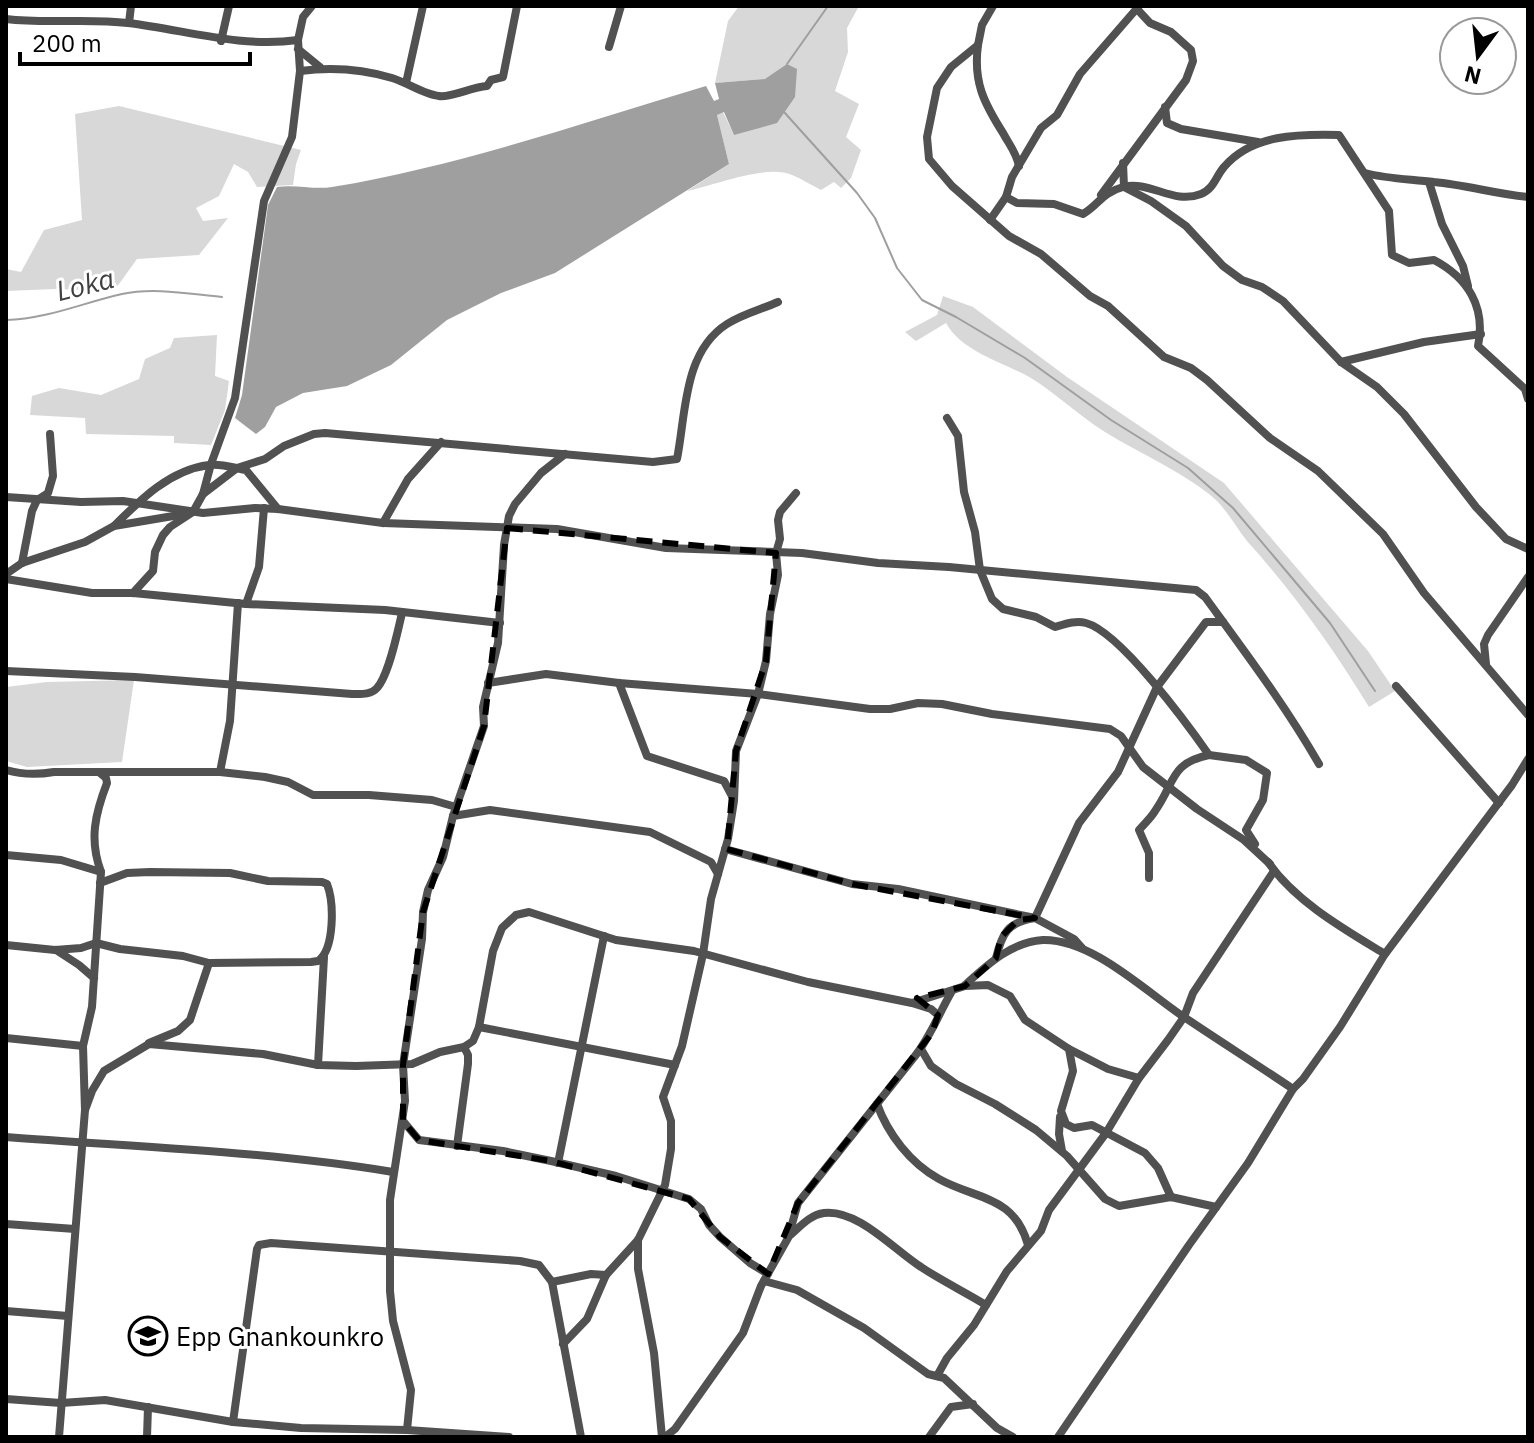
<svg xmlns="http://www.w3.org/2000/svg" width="1534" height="1443" viewBox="0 0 1534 1443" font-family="'IBM Plex Sans',sans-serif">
  <rect width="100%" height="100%" fill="#fff"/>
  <g fill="#d8d8d8">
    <path d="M739 6H859L847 28 848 52 835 91 859 104 846 137 861 150 851 178 841 188 834 182 821 190C811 185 802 179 792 175 766 164 715 185 687 191L729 164 717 115 723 112 734 135 765 79 715 83 728 21Z"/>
    <path d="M119 106 301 150 296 164 293 185 257 187 248 172 234 164 219 196 196 208 203 221 228 218 199 255 137 259 114 291 55 289 6 291V269L21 272 44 230 82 220 75 114Z"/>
    <path d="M943 296 973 307 1067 377 1224 483 1368 651 1395 691 1369 707C1333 648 1293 592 1247 541 1234 525 1226 507 1209 494 1177 469 1139 453 1105 432 1079 416 1057 394 1031 378 1003 362 962 352 946 323L916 341 905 332 937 315Z"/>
    <path d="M217 335 215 376 229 381 225 410 211 445 174 443V436L86 434 85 418 30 415 32 396 59 388 101 395 139 379 145 359 170 348 174 338Z"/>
    <path d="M134 680 122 762 27 767 6 761V687L47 682Z"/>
  </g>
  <path fill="#9f9f9f" d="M787 64 797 69 795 97 777 123 734 135 724 112 717 115 729 164 555 273 501 293 447 320 391 365 347 386 303 393 276 407 265 427 256 434 235 418 242 395 268 205 277 187C295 184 314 190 332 187 459 166 582 123 706 86L714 101 719 99 715 83 765 79Z"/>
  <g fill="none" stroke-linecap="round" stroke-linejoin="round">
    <g stroke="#9f9f9f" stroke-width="2">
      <path d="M787 64 828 6"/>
      <path d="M784 112 857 193 875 218 897 268 922 300 956 317 1025 358 1111 420 1188 468 1233 508 1330 623 1375 691"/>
      <path d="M6 320C47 319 82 303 122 294 154 287 190 294 222 297"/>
    </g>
    <g stroke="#515151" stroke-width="8">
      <path d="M993 6 982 25 978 45 951 67 937 88 927 137 929 159 952 186 1009 236 1041 254 1090 296 1108 306 1164 357 1191 368 1207 380 1270 438 1318 471 1383 534 1424 593 1528 715"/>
      <path d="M6 19C47 24 87 18 128 23 186 30 239 48 298 40"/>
      <path d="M129 23 131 6"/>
      <path d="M221 41 229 6"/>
      <path d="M978 45C973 82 984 103 1003 133 1010 146 1016 152 1019 166"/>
      <path d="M609 47 621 6"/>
      <path d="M298 49 320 67"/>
      <path d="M300 71C331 67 362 69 392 78 406 82 425 95 439 96 450 98 472 87 487 86L491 80 503 77 517 6"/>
      <path d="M406 83 423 6"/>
      <path d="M1165 107 1167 123 1181 129 1258 142"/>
      <path d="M1123 163 1124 187 1151 201 1186 226 1223 266 1242 280 1262 287 1283 301 1341 362 1377 387 1404 414 1476 507 1506 539 1528 549"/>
      <path d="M1365 173C1388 179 1410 179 1434 182 1466 185 1496 194 1528 197"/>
      <path d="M1429 182 1442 224 1463 266 1468 286"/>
      <path d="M1101 195 1186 80 1193 61 1191 50 1171 32 1150 23 1137 9"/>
      <path d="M1006 197 1017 203 1054 204 1083 214C1099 205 1101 193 1123 187 1150 180 1173 205 1201 194 1214 189 1216 176 1224 167 1252 134 1299 134 1339 135L1389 211 1392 255 1409 263 1434 260C1468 278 1486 307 1478 346L1525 389 1528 399"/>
      <path d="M990 220 1006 197 1012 177 1041 128 1057 115 1080 74 1139 6"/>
      <path d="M1341 362 1424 342 1481 334"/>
      <path d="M947 418 958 436 964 492 975 532 980 570 992 599 1003 609 1036 617 1055 627C1065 624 1076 620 1086 623 1120 632 1188 725 1209 755L1246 760 1267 773 1263 800 1246 830 1255 844"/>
      <path d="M203 494 237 468 265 459 284 446 314 434 325 433 653 462 677 459C686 414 683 352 727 324 742 314 762 309 778 302"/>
      <path d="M6 497 81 502 123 501 203 513 255 508 278 509 383 523 557 529 666 548 802 553 878 563 949 567 1196 590 1205 597C1245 652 1285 705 1319 764"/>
      <path d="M383 523 408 479 441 442"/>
      <path d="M114 526C141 499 170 470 209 465 221 463 234 468 246 470L278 509"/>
      <path d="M22 563 32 511 37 500 48 493 53 476 50 434"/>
      <path d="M6 574 22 563 85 542 114 526 185 514"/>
      <path d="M6 579 92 593H133L246 604 385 610 500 623"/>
      <path d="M133 593 153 571 155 552 163 535 170 527 193 512 203 494 211 464 235 398 264 201 292 137 300 71 298 40 303 17 312 6"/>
      <path d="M246 604 259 567 264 508"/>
      <path d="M1486 664 1484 644 1488 635 1528 577"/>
      <path d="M6 671 135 677 352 694C361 694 371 695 377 688 389 675 398 630 402 613"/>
      <path d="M488 683 546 674 619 683 758 694 870 709H890L918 703 942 704 992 714 1110 729 1121 736 1143 767 1197 809 1244 840 1270 864"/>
      <path d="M619 683 647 756 724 781 732 796"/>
      <path d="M1396 686 1499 803"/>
      <path d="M6 770C23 775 37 775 54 772H220L265 777 288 782 313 795H369L432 800 456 807"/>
      <path d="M220 772 230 721 238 603"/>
      <path d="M453 816 490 810 650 832 711 862 718 874"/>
      <path d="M725 849 852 884 898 889 1035 918 1074 939 1082 948"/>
      <path d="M6 855 61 860 101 872"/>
      <path d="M1268 862C1296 902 1344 929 1385 954"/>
      <path d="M1149 878V853L1139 830C1144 824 1151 818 1155 811 1175 783 1170 763 1209 755"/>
      <path d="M6 945 55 950 81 948 96 943 120 949 183 956 209 963 311 962 318 961C335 949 334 902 327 884L322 882 268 881 230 873 150 872 127 873 100 883"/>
      <path d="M56 950 79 965 94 978"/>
      <path d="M996 958C1002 933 1008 922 1035 918L1079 823 1118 772 1157 687 1206 622H1223"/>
      <path d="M965 985C987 965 1011 942 1043 940 1091 939 1143 989 1181 1015 1218 1040 1256 1064 1293 1089"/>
      <path d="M912 1003 965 986 988 985 1010 996 1025 1020 1069 1049 1073 1071 1061 1111 1066 1124 1074 1128 1092 1125 1145 1153 1158 1168 1171 1197"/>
      <path d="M479 1027 675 1065"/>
      <path d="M6 1038 83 1046"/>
      <path d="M149 1043 178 1031 190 1020 209 963"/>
      <path d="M921 1049 931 1066 956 1084 995 1104 1036 1130 1067 1156 1105 1199 1119 1206 1171 1197 1216 1207"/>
      <path d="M1069 1049 1108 1069 1139 1078"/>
      <path d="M318 1065 324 957"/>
      <path d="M877 1104C888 1134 910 1163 939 1179 977 1200 1014 1195 1028 1245"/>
      <path d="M85 1110 92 1091 104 1071 149 1044 263 1054 318 1065 356 1066 412 1064 440 1052 464 1047 473 1041 479 1027 493 951 502 928 516 915 529 912 616 940 694 951 808 982 912 1003 931 1009 938 1015"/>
      <path d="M1060 1117 1059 1134 1062 1151"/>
      <path d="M403 1121 419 1140 503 1151 551 1161 616 1176 689 1199 701 1209 709 1225 720 1237 750 1263 768 1274"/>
      <path d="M6 1137C135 1147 265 1151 393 1172"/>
      <path d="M457 1146 468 1064V1055L464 1047"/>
      <path d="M558 1163 604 936"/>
      <path d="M6 1224 75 1229"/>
      <path d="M788 1237C799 1228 809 1215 824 1213 858 1209 894 1250 921 1267 942 1281 965 1292 986 1305"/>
      <path d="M638 1240V1269L654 1353 662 1437"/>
      <path d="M764 1281 797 1290 864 1328 928 1374 944 1378 997 1428 1013 1437"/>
      <path d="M552 1282 591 1274 606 1275"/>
      <path d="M6 1311 68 1316"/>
      <path d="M563 1344 587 1319 606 1275 638 1240 665 1185 671 1149V1121L663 1097 682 1046 703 954 711 899 728 839 734 801 736 751 758 694 766 661 770 614 778 575 776 553 780 539 778 520 780 512 796 493"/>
      <path d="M937 1376 947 1358 974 1325 1007 1271 1041 1231 1049 1210 1106 1133 1139 1078 1168 1040 1184 1017 1193 993 1274 871"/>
      <path d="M6 1399 61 1403 105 1400 233 1422 301 1428 407 1430 509 1437"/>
      <path d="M233 1422 257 1249 259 1245 271 1243 520 1261 539 1265 552 1282 581 1437"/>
      <path d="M407 1430 411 1390 393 1321 390 1291V1200L405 1101 403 1065 422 939 423 912 428 890 443 857 453 816 484 726 483 707 498 643 504 545 509 516 515 504 541 473 565 454"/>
      <path d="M59 1437 85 1110 83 1046 92 1007 101 872C89 840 95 814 107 783L106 778 100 773"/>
      <path d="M147 1437 148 1407"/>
      <path d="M665 1437 675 1429 743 1333 761 1286 788 1238 798 1203 915 1056C931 1036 939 1013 952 991"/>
      <path d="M929 1437 951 1407 973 1404"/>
      <path d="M1058 1437 1189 1245 1248 1163 1293 1089 1303 1079 1340 1027 1385 954 1512 785 1528 759"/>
    </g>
  </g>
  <path fill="none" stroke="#000" stroke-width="6" stroke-dasharray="16 10" stroke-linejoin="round" d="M507 528 776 553 766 661 736 751 727 849 852 884 1035 918 1018 920 1001 937 996 958 965 986 917 998 938 1015 932 1033 798 1203 768 1274 720 1237 689 1199 551 1161 419 1140 403 1121V1065L423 912 484 726Z"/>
  <defs>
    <g id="school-ring" transform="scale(2)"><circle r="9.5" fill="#fff" stroke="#000" stroke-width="1.5"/><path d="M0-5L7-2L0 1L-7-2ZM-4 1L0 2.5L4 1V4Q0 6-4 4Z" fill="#000"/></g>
  </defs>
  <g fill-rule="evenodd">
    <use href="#school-ring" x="148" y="1336"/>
  </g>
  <g text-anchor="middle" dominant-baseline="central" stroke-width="6" stroke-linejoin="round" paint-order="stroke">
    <g font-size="26" fill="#000" stroke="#fff" text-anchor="start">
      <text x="176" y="1336">Epp Gnankounkro</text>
    </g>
    <g font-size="28" font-style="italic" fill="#404040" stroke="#fff">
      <text transform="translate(85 284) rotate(-14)">Loka</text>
    </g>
  </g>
  <rect width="1534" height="1443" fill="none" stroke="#000000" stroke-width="16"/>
  <g transform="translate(1478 56) rotate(195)"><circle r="38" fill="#ffffff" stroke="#999999" stroke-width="2"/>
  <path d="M0-6L14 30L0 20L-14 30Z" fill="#000000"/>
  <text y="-12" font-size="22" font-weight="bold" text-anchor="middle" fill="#000000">N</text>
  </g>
  <path d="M20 52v12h230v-12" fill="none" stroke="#000000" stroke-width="4"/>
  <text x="32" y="52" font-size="24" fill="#000000" stroke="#ffffff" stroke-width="6" paint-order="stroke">200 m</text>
</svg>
